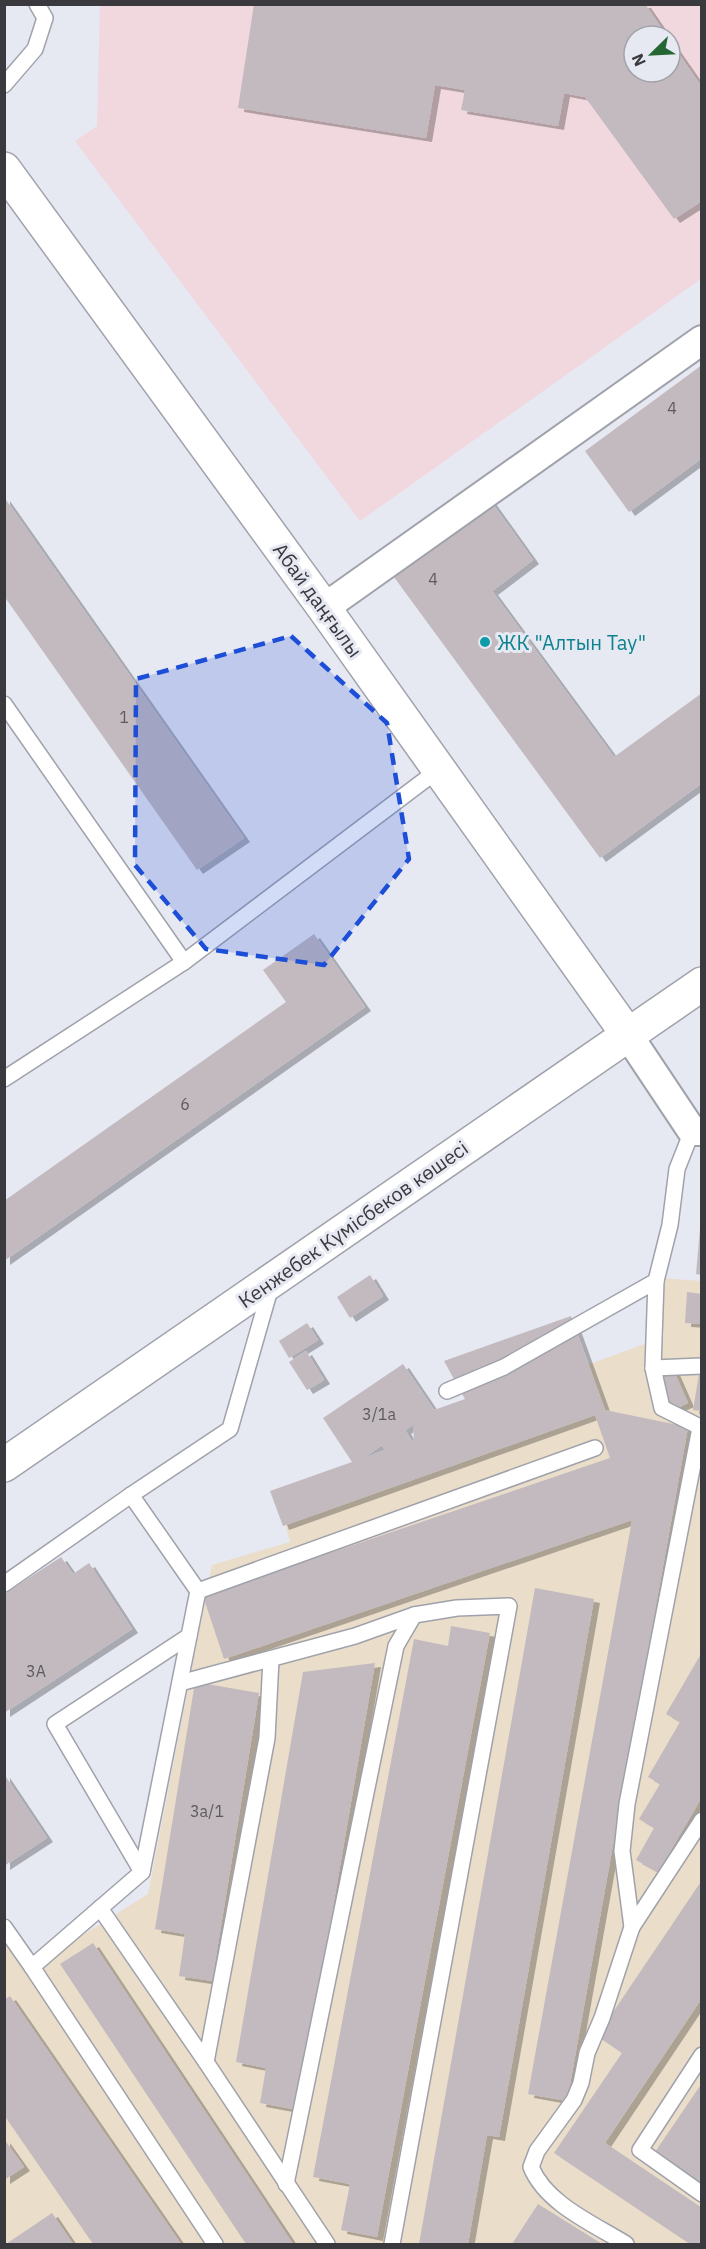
<svg xmlns="http://www.w3.org/2000/svg" width="706" height="2249" viewBox="0 0 706 2249" font-family="'IBM Plex Sans',sans-serif">
  <defs>
    <filter id="shadow"><feDropShadow dx="6" dy="4" stdDeviation="0" flood-color="#0004"/></filter>
  </defs>
  <rect width="100%" height="100%" fill="#e6e8f2"/>
  <path fill="#eaddc9" d="M660 1278 701 1281V2244H5L4 1927 32 1967 148 1894 212 1565 290 1542 277 1491 415 1440 425 1424 664 1337Z"/>
  <path fill="#f1d7de" fill-rule="evenodd" d="M100 5H701V279L360 521 75 141 97 126ZM634 36H670V72H634Z"/>
  <g fill="#c3bac0" fill-rule="evenodd" filter="url(#shadow)">
    <path d="M254 4H645L667 36H634V72H670V41L702 87V201L674 219 585 97 564 93 558 126 461 110 465 90 435 85 426 138 238 108Z"/>
    <path d="M702 365V458L629 512 585 451Z"/>
    <path d="M4 497 244 838 197 870 4 596Z"/>
    <path d="M490 500 533 560 492 591 614 757 702 693V783L600 858 391 573Z"/>
    <path d="M314 934 365 1007 4 1261V1201L286 1002 263 970Z"/>
    <path d="M700 1229H702V1275L696 1274Z"/>
    <path d="M370 1275 383 1296 350 1318 337 1297Z"/>
    <path d="M687 1292 702 1294V1324L685 1323Z"/>
    <path d="M571 1316 605 1410 688 1427 567 2101 528 2094 632 1520 224 1659 203 1596 610 1458 595 1415 283 1526 270 1491 352 1462 323 1418 403 1364 434 1410 465 1399 444 1361ZM413 1425 414 1440 412 1441 405 1430ZM382 1445 385 1450 364 1458Z"/>
    <path d="M307 1323 318 1340 289 1358 279 1341Z"/>
    <path d="M306 1351 324 1380 307 1390 289 1362Z"/>
    <path d="M673 1369 688 1403 671 1411 662 1375Z"/>
    <path d="M699 1374 702 1375V1411L693 1410Z"/>
    <path d="M61 1557 73 1574 89 1563 132 1629 4 1713V1594Z"/>
    <path d="M535 1588 594 1599 499 2137 487 2135 468 2244H419Z"/>
    <path d="M451 1626 490 1633 377 2237 341 2230 350 2184 313 2177 414 1639 448 1646Z"/>
    <path d="M702 1652V1797L658 1872 636 1860 654 1828 639 1819 660 1784 648 1777 680 1722 666 1714Z"/>
    <path d="M375 1663 298 2110 260 2103 266 2068 236 2062 303 1672Z"/>
    <path d="M195 1682 259 1693 212 1981 179 1976 185 1934 155 1929Z"/>
    <path d="M4 1774 47 1838 4 1866Z"/>
    <path d="M702 1880V1998L605 2143 702 2208V2244H690L554 2153 622 2053 597 2036Z"/>
    <path d="M93 1943 293 2244H246L60 1964Z"/>
    <path d="M10 1996 181 2244H93L4 2115V2000Z"/>
    <path d="M702 2083V2183L655 2152Z"/>
    <path d="M4 2139 24 2167 4 2180Z"/>
    <path d="M538 2204 602 2244H512Z"/>
    <path d="M52 2213 73 2244H6Z"/>
  </g>
  <g fill="none" stroke-linecap="round" stroke-linejoin="round">
    <g stroke="#a0a2ab" stroke-width="18">
      <g id="lane">
        <path d="M4 85 35 49 45 18 37 4"/>
        <path d="M4 704 184 962"/>
        <path d="M4 1079 184 962 438 770"/>
        <path d="M692 1131 677 1169 670 1225 656 1281 653 1368 662 1408 702 1428"/>
        <path d="M653 1368 702 1366"/>
        <path d="M447 1391 504 1367 656 1281"/>
        <path d="M4 1584 131 1495"/>
        <path d="M198 1591 595 1448"/>
        <path d="M180 1683 355 1636 414 1615 457 1608 509 1606 392 2244"/>
        <path d="M142 1872 55 1724 189 1636"/>
        <path d="M100 1908 206 2062 327 2244"/>
        <path d="M4 1927 32 1967 142 1872 198 1591 131 1495 230 1429 271 1286"/>
        <path d="M632 1927 622 1851 627 1804 700 1428"/>
        <path d="M32 1967 215 2244"/>
        <path d="M702 2055 640 2150 702 2194"/>
        <path d="M206 2062 267 1738 271 1659"/>
        <path d="M286 2184 396 1646 414 1615"/>
        <path d="M626 2244C594 2224 546 2204 531 2167L537 2151 574 2100 581 2083 587 2053 602 2018 632 1927 702 1820"/>
      </g>
    </g>
    <g stroke="#a0a2ab" stroke-width="32">
      <g id="street">
        <path d="M324 608 702 340"/>
        <path d="M628 1035 692 1131H702"/>
      </g>
    </g>
    <g stroke="#a0a2ab" stroke-width="36">
      <g id="secondary">
        <path d="M4 169 324 608 628 1035"/>
        <path d="M4 1465 702 984"/>
      </g>
    </g>
    <use href="#lane" stroke="#fff" stroke-width="15"/>
    <use href="#street" stroke="#fff" stroke-width="28"/>
    <use href="#secondary" stroke="#fff" stroke-width="33"/>
  </g>
  <path fill="#1d4ed8" fill-opacity="0.2" stroke="#1d4ed8" stroke-width="4.5" stroke-dasharray="12 8" stroke-linejoin="round" d="M291 636 387 723 409 859 324 965 206 949 135 865 136 679Z"/>
  <circle fill="#0f9aa8" stroke="#e6e8f2" stroke-width="2" cx="485" cy="642" r="6"/>
  <g text-anchor="middle" dominant-baseline="central" stroke-width="6" stroke-linejoin="round" paint-order="stroke">
    <g font-size="16" fill="#5c5a5e">
      <text x="672" y="408">4</text>
      <text x="433" y="579">4</text>
      <text x="124" y="717">1</text>
      <text x="185" y="1104">6</text>
      <text x="379" y="1414">3/1а</text>
      <text x="36" y="1671">3А</text>
      <text x="207" y="1811">3а/1</text>
    </g>
    <g font-size="20" fill="#3a3a3e" stroke="#e6e8f2">
      <text transform="translate(318 600) rotate(54)">Абай даңғылы</text>
      <text transform="translate(353 1224) rotate(-35)">Кенжебек Күмісбеков көшесі</text>
    </g>
    <g font-size="20" fill="#0d838f" stroke="#e6e8f2" text-anchor="start">
      <text x="497" y="642">ЖК "Алтын Тау"</text>
    </g>
  </g>
  <rect width="706" height="2249" fill="none" stroke="#3a3a3e" stroke-width="12"/>
  <g transform="translate(652 54) rotate(246)"><circle r="28" fill="#e6e8f2" stroke="#a1a2aa" stroke-width="1.5"/>
  <path d="M0-4.5L10 22L0 15L-10 22Z" fill="#256732"/>
  <text y="-9" font-size="16" font-weight="bold" text-anchor="middle" fill="#3a3a3e">N</text>
  </g>
</svg>
